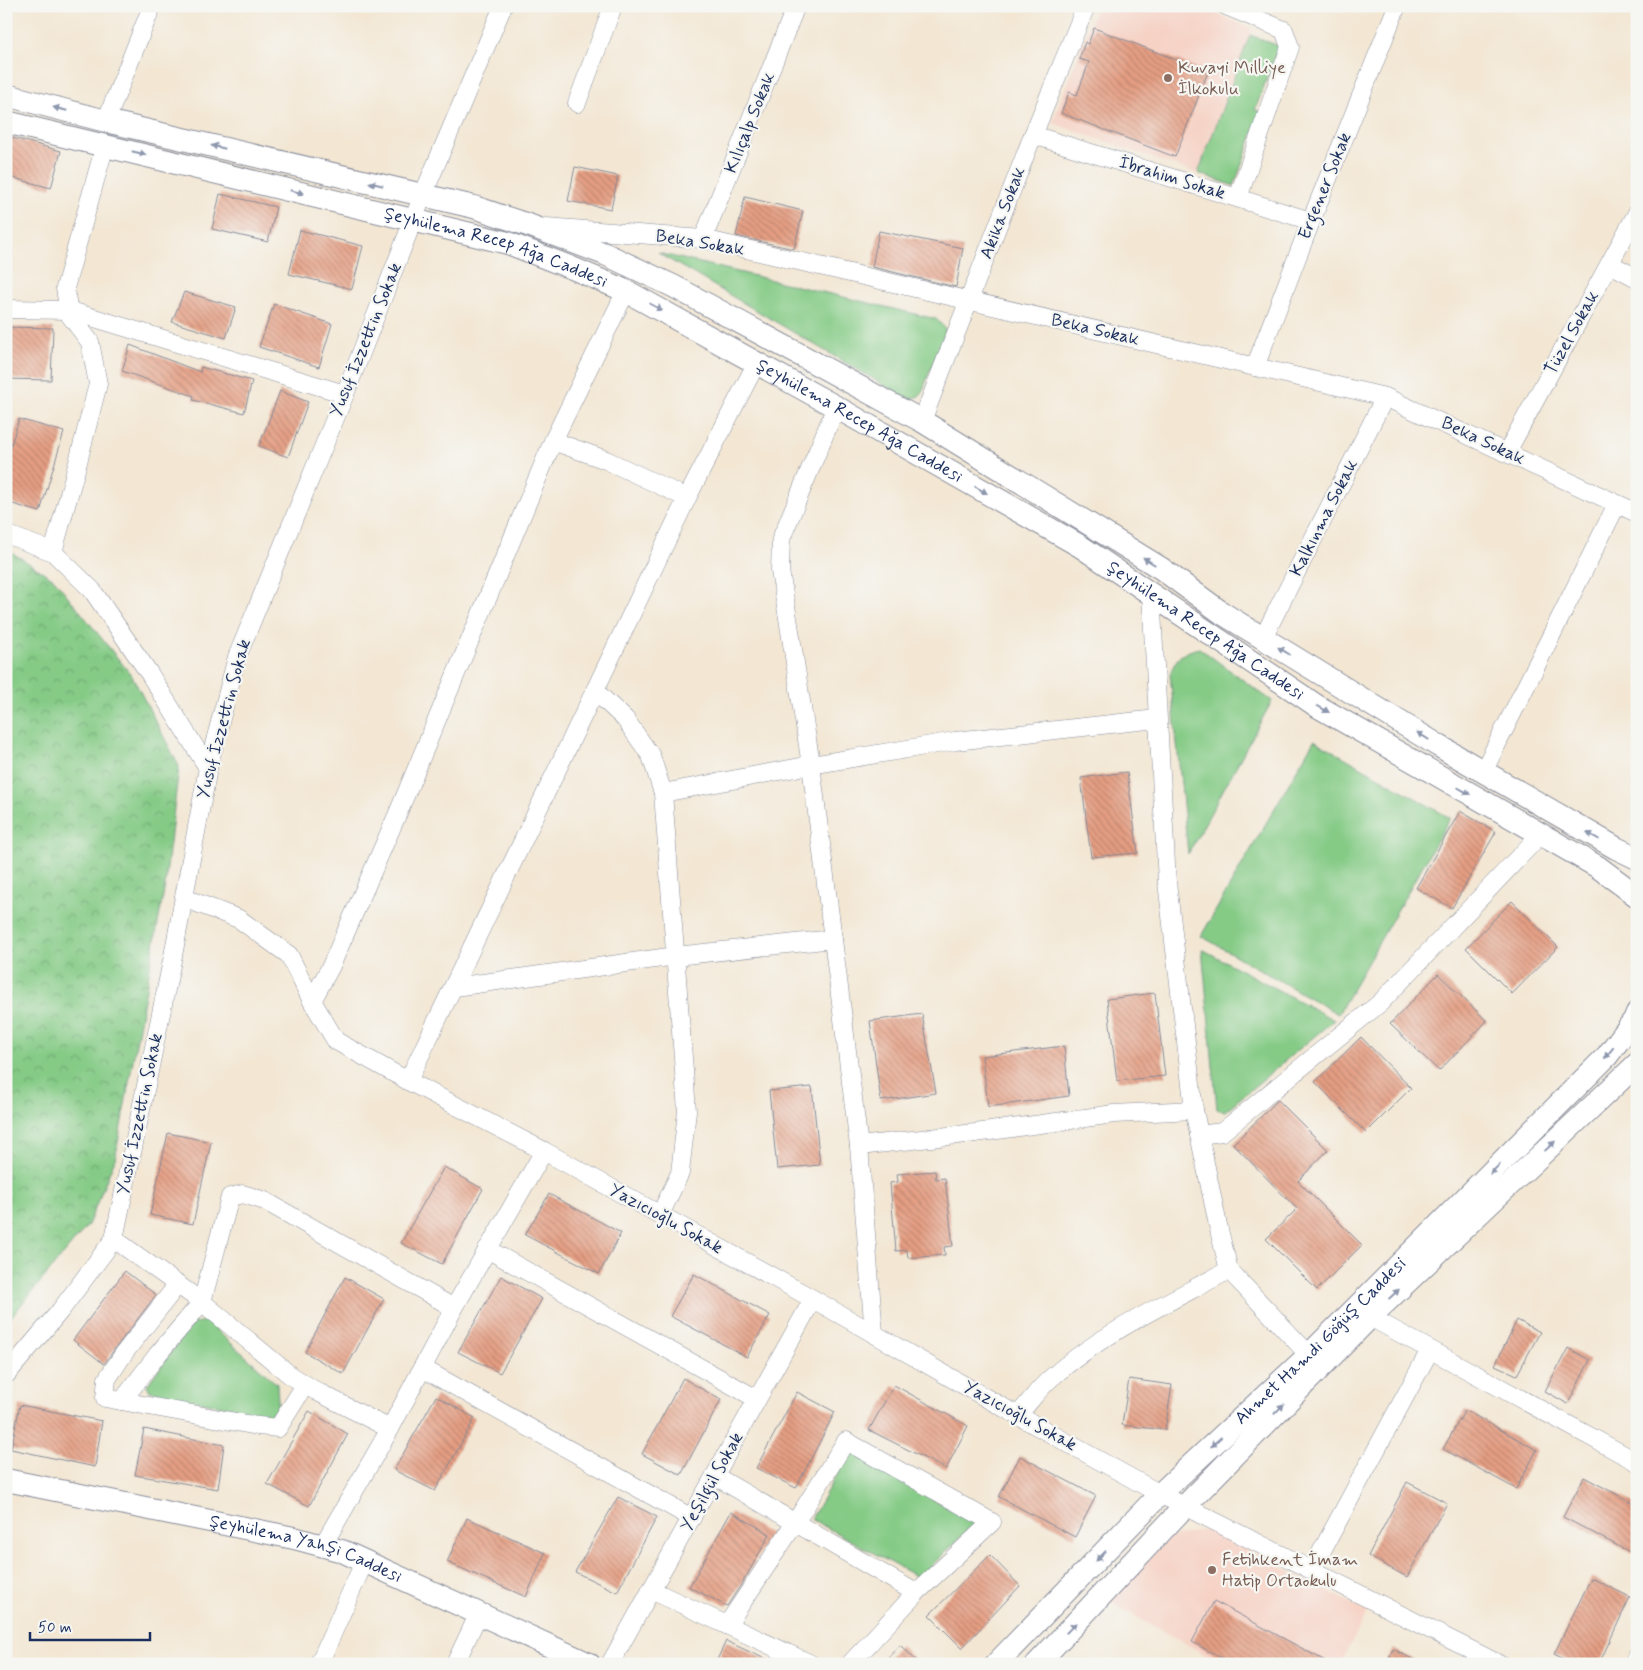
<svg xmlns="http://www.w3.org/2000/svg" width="1643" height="1670" viewBox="0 0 1643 1670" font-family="Mynerve,sans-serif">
  <defs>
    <pattern id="park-crowns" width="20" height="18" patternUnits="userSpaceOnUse" patternTransform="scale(1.25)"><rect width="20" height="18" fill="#85cb86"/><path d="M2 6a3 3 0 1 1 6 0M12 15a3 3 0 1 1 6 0" fill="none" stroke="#6ca571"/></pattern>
    <pattern id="building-back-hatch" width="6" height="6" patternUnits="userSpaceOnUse" patternTransform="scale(1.25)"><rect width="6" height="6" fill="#e59e82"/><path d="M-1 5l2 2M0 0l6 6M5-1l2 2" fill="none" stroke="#b9816e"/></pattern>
  </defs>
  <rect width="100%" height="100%" fill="#f6f6f2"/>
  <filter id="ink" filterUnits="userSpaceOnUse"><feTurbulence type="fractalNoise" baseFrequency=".02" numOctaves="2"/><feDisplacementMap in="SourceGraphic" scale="10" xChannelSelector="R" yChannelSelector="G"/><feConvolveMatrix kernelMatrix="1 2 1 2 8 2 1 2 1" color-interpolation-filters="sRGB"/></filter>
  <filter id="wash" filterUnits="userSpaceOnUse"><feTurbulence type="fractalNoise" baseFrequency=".0096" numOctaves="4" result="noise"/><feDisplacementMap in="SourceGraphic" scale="20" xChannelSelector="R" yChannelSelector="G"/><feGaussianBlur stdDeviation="1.12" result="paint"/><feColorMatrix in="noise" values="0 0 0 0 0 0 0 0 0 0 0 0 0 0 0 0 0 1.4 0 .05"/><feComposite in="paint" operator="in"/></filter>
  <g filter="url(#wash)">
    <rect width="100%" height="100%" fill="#f3e7d4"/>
    <g fill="#f6d2c5">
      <path d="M1097 6H1197L1252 29 1250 35 1279 46 1255 110 1261 112 1234 186 1052 123Z"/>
      <path d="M1207 1529 1368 1612 1340 1664H1222L1108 1601 1169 1538Z"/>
    </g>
    <g fill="#85cb86" stroke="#507d72">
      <path d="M1250 35 1279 46 1255 110 1261 112 1234 186 1198 173Z"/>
      <path d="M658 253 936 319 946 329 921 395 909 400Z"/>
      <path d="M1199 648 1272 701 1188 854 1170 674C1177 656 1181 653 1199 648Z"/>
      <path d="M1314 740 1450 818 1338 1014 1201 936Z"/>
      <path d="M1202 949 1334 1020 1225 1111 1217 1109Z"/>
      <path d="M206 1321 277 1384 278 1401 277 1409 268 1416 150 1391 147 1385 193 1323Z"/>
      <path d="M850 1451 975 1523 919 1578 811 1519Z"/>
    </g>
    <path fill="url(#park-crowns)" stroke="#507d72" d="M6 549 54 579 132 676 179 766 165 885 115 1159 88 1225 6 1323Z"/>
    <g id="blocks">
      <g fill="url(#building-back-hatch)">
        <path d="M1094 28 1208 72 1175 157 1061 113 1069 92 1077 95 1089 62 1079 59 1085 42 1088 44Z"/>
        <path d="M6 136 61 151 51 188 6 176Z"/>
        <path d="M575 167 618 176 611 209 568 201Z"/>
        <path d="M220 194 276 207 268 242 212 229Z"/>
        <path d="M745 197 803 211 794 249 736 236Z"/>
        <path d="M300 230 363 246 352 289 289 274Z"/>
        <path d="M879 231 963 248 956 287 872 267Z"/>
        <path d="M184 292 236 307 226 338 172 322Z"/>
        <path d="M274 304 332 324 319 367 259 347Z"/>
        <path d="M6 327 53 328 51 380 6 379Z"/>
        <path d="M130 345 200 372 201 367 252 381 244 413 193 400 194 396 122 371Z"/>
        <path d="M280 391 308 402 288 457 259 446Z"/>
        <path d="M19 419 64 432 40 512 6 502V461Z"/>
        <path d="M1127 772 1138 853 1091 857 1081 778Z"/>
        <path d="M1460 811 1496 832 1452 908 1416 888Z"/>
        <path d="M1512 901 1558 947 1512 994 1466 948Z"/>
        <path d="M1438 974 1487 1021 1439 1071 1390 1024Z"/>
        <path d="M1155 993 1165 1076 1117 1081 1107 999Z"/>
        <path d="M922 1014 936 1093 881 1101 870 1021Z"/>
        <path d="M1361 1037 1411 1088 1366 1133 1315 1082Z"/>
        <path d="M1064 1046 1069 1096 988 1107 982 1056Z"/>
        <path d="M812 1087 820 1165 777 1169 769 1091Z"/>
        <path d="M1278 1100 1328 1150 1298 1181 1362 1245 1317 1290 1266 1239 1297 1209 1233 1144Z"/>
        <path d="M168 1133 211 1142 193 1224 150 1215Z"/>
        <path d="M444 1167 483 1189 442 1264 401 1243Z"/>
        <path d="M935 1171 936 1179 945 1178 953 1246 944 1247 945 1255 908 1258 907 1250 896 1251 890 1183 898 1182 897 1174Z"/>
        <path d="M549 1194 621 1233 599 1274 525 1235Z"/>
        <path d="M125 1271 156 1295 117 1346 104 1364 73 1340Z"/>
        <path d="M694 1274 770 1315 747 1357 670 1316Z"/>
        <path d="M501 1276 542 1299 500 1373 458 1352Z"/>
        <path d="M345 1277 384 1299 343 1374 305 1352Z"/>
        <path d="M1517 1320 1540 1332 1517 1375 1495 1365Z"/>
        <path d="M1568 1348 1590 1360 1568 1404 1545 1391Z"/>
        <path d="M683 1378 721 1400 681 1475 642 1454Z"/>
        <path d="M1129 1379 1172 1385 1165 1430 1122 1425Z"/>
        <path d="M894 1385 968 1426 946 1469 869 1430Z"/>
        <path d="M797 1392 835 1412 796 1488 756 1468Z"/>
        <path d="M436 1396 475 1418 435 1491 394 1470Z"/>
        <path d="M20 1405 102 1421 95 1467 11 1449Z"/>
        <path d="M1465 1410 1537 1450 1516 1489 1443 1449Z"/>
        <path d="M309 1411 348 1434 309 1506 267 1484Z"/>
        <path d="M144 1429 224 1445 218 1489 135 1475Z"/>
        <path d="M1020 1456 1096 1496 1075 1537 999 1497Z"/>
        <path d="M1584 1477 1637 1505V1556L1563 1517Z"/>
        <path d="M1407 1482 1447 1503 1407 1577 1368 1556Z"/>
        <path d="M618 1497 657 1517 617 1592 575 1572Z"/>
        <path d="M731 1512 770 1534 746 1577 727 1606 689 1587Z"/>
        <path d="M467 1518 545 1553 526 1597 447 1562Z"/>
        <path d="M990 1555 1020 1586 962 1648 929 1615Z"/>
        <path d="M1591 1578 1630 1597 1599 1664H1574L1554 1654Z"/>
        <path d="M1214 1601 1331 1664H1233L1192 1642Z"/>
        <path d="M726 1641 776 1664H715Z"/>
        <path d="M900 1645 920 1664H882Z"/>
        <path d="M1393 1649 1422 1664H1386Z"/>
      </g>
    </g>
  </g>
  <g filter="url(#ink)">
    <use href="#blocks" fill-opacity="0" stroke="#878b99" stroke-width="1"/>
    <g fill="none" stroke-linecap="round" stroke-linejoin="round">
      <g stroke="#878b99" stroke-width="19">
        <g id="minor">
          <path d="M1226 6 1284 30 1290 47 1238 198"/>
          <path d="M577 103 613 6"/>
          <path d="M106 121 152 6"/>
          <path d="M1033 135 1311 221"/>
          <path d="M546 227 703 239 1385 397 1637 513"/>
          <path d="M703 239 796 6"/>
          <path d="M1610 264 1637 278"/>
          <path d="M6 309 68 310 345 394"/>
          <path d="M1255 367 1311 221 1397 6"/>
          <path d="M836 407 781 539 780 571 788 618 811 765 859 1146 874 1334"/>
          <path d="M922 421 1033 135 1086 6"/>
          <path d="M553 441 606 460 687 498"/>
          <path d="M1507 452 1637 213"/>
          <path d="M6 534 53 552 92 590 149 673 208 768"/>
          <path d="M53 552 78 462 98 384 90 342 69 314 65 288 105 145"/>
          <path d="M1151 593 1167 882 1194 1110 1219 1230 1229 1270 1309 1355"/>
          <path d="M1263 638 1385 397"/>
          <path d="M595 691 625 719 651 756 663 793 687 1111 680 1173 660 1215"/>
          <path d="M1483 772 1617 504"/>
          <path d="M663 793 811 765 955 741 1157 719"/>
          <path d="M184 898 239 919 289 955 312 1001 336 1041 408 1081 544 1151 813 1299 988 1399 1160 1494 1499 1664"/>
          <path d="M454 987 676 956 833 939"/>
          <path d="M312 1001 331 966 398 813 553 441 626 291"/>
          <path d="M408 1081 687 498 757 362"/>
          <path d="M1199 1135 1222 1132 1380 1003 1540 835"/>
          <path d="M859 1146 975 1133 1114 1114 1194 1110"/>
          <path d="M114 1239 202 1302 290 1375 316 1391 390 1429"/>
          <path d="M487 1249 757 1399"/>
          <path d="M178 1284 125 1352 107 1379 105 1398 258 1426 278 1428 305 1385"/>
          <path d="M1370 1317 1637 1462"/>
          <path d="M422 1368 692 1518"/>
          <path d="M6 1375 60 1311 114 1239 173 956 208 768 237 657 345 394 423 195 503 6"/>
          <path d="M122 1401 158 1354 202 1302 230 1197 243 1194 265 1201 454 1308"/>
          <path d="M1018 1415C1029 1403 1039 1388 1051 1378 1103 1332 1168 1303 1229 1270"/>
          <path d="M715 1476 916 1593 850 1664"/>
          <path d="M323 1545 390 1429 454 1308 544 1151"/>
          <path d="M1312 1569 1430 1350"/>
          <path d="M651 1590 811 1664"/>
          <path d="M727 1625 795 1523 846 1441 992 1522 916 1593"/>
          <path d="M319 1664 365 1560"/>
          <path d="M455 1664 479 1613"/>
          <path d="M610 1664 813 1299"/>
          <path d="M1633 1664 1637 1656"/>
        </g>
      </g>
      <g stroke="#878b99" stroke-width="24">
        <g id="tertiary">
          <path d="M6 95 106 121 474 207 531 226 605 254 673 286 922 421 1162 569 1222 613 1439 746 1616 848 1637 858"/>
          <path id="s1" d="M6 122 508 243 572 268 626 291 836 407 1080 546 1317 706 1598 867 1637 896"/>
          <path id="s2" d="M6 1480 294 1538 342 1551 589 1664"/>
          <path id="s3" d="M996 1664 1160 1494 1309 1355 1607 1056 1634 1020 1637 1013"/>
          <path d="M1037 1664 1186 1505 1370 1317 1637 1064"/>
        </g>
      </g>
      <use href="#minor" stroke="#fff" stroke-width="18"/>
      <use href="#tertiary" stroke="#fff" stroke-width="22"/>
    </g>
    <defs><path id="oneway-solid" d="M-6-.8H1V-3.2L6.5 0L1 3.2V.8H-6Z" transform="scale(1.25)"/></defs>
    <g fill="#8d97ae">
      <use href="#oneway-solid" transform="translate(60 109) rotate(-166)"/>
      <use href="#oneway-solid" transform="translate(218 147) rotate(-167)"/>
      <use href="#oneway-solid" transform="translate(139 153) rotate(14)"/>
      <use href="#oneway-solid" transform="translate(376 184) rotate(-167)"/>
      <use href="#oneway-solid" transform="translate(297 192) rotate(14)"/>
      <use href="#oneway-solid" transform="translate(656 307) rotate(28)"/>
      <use href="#oneway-solid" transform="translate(981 490) rotate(30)"/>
      <use href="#oneway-solid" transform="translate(1149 561) rotate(-148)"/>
      <use href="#oneway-solid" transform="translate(1284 651) rotate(-148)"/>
      <use href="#oneway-solid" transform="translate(1323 709) rotate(30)"/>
      <use href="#oneway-solid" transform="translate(1423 736) rotate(-148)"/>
      <use href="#oneway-solid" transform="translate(1464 791) rotate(30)"/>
      <use href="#oneway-solid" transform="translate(1593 836) rotate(-150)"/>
      <use href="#oneway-solid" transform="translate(1609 1053) rotate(129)"/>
      <use href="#oneway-solid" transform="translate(1550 1146) rotate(-43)"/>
      <use href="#oneway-solid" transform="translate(1495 1169) rotate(135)"/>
      <use href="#oneway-solid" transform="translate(1394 1294) rotate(-43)"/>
      <use href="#oneway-solid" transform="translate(1279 1409) rotate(-46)"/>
      <use href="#oneway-solid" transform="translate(1216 1442) rotate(137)"/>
      <use href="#oneway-solid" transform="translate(1101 1556) rotate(134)"/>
      <use href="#oneway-solid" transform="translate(1071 1628) rotate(-46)"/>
    </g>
  </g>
  <g fill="#8d6e63" stroke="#f6f6f2" stroke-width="2">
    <circle cx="1168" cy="78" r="5"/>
    <circle cx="1212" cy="1570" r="5"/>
  </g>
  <g text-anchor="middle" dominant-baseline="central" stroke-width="4.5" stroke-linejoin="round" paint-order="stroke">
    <g font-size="18" fill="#785e54" stroke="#f6f6f2" text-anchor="start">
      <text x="1178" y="68">Kuvayi Milliye<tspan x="1178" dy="21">İlkokulu</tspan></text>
      <text x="1222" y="1560">Fetihkent İmam<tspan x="1222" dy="21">Hatip Ortaokulu</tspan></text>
    </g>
    <g font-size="18" fill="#1b2f5e" stroke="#f6f6f2">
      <text transform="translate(750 123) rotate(-68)">Kılıçalp Sokak</text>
      <text transform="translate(1172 178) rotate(17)">İbrahim Sokak</text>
      <text transform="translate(1325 186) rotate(-68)">Ergener Sokak</text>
      <text transform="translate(1003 213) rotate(-69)">Akika Sokak</text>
      <text transform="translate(700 243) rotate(9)">Beka Sokak</text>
      <text stroke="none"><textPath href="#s1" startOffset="506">Şeyhülema Recep Ağa Caddesi</textPath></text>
      <text transform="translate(1095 330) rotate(13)">Beka Sokak</text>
      <text transform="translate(1572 333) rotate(-61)">Tüzel Sokak</text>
      <text transform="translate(366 340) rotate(-68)">Yusuf İzzettin Sokak</text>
      <text stroke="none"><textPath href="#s1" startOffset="911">Şeyhülema Recep Ağa Caddesi</textPath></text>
      <text transform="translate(1483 441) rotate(25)">Beka Sokak</text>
      <text transform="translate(1324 518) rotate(-63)">Kalkınma Sokak</text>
      <text stroke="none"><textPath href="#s1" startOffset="1316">Şeyhülema Recep Ağa Caddesi</textPath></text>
      <text transform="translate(224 719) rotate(-75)">Yusuf İzzettin Sokak</text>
      <text transform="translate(140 1114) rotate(-78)">Yusuf İzzettin Sokak</text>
      <text transform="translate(666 1219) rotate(29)">Yazıcıoğlu Sokak</text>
      <text stroke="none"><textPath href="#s3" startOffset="458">Ahmet Hamdi Göğüş Caddesi</textPath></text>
      <text transform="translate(1020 1416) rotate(29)">Yazıcıoğlu Sokak</text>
      <text transform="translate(712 1482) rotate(-61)">Yeşilgül Sokak</text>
      <text stroke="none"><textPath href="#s2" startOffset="308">Şeyhülema Yahşi Caddesi</textPath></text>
    </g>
  </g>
  <rect width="1643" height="1670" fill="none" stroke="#f6f6f2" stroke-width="25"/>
  <path d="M30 1632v8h120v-8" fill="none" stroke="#1b2f5e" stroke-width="2.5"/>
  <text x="38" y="1632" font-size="15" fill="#1b2f5e" stroke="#f6f6f2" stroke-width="4" paint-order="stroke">50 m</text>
</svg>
